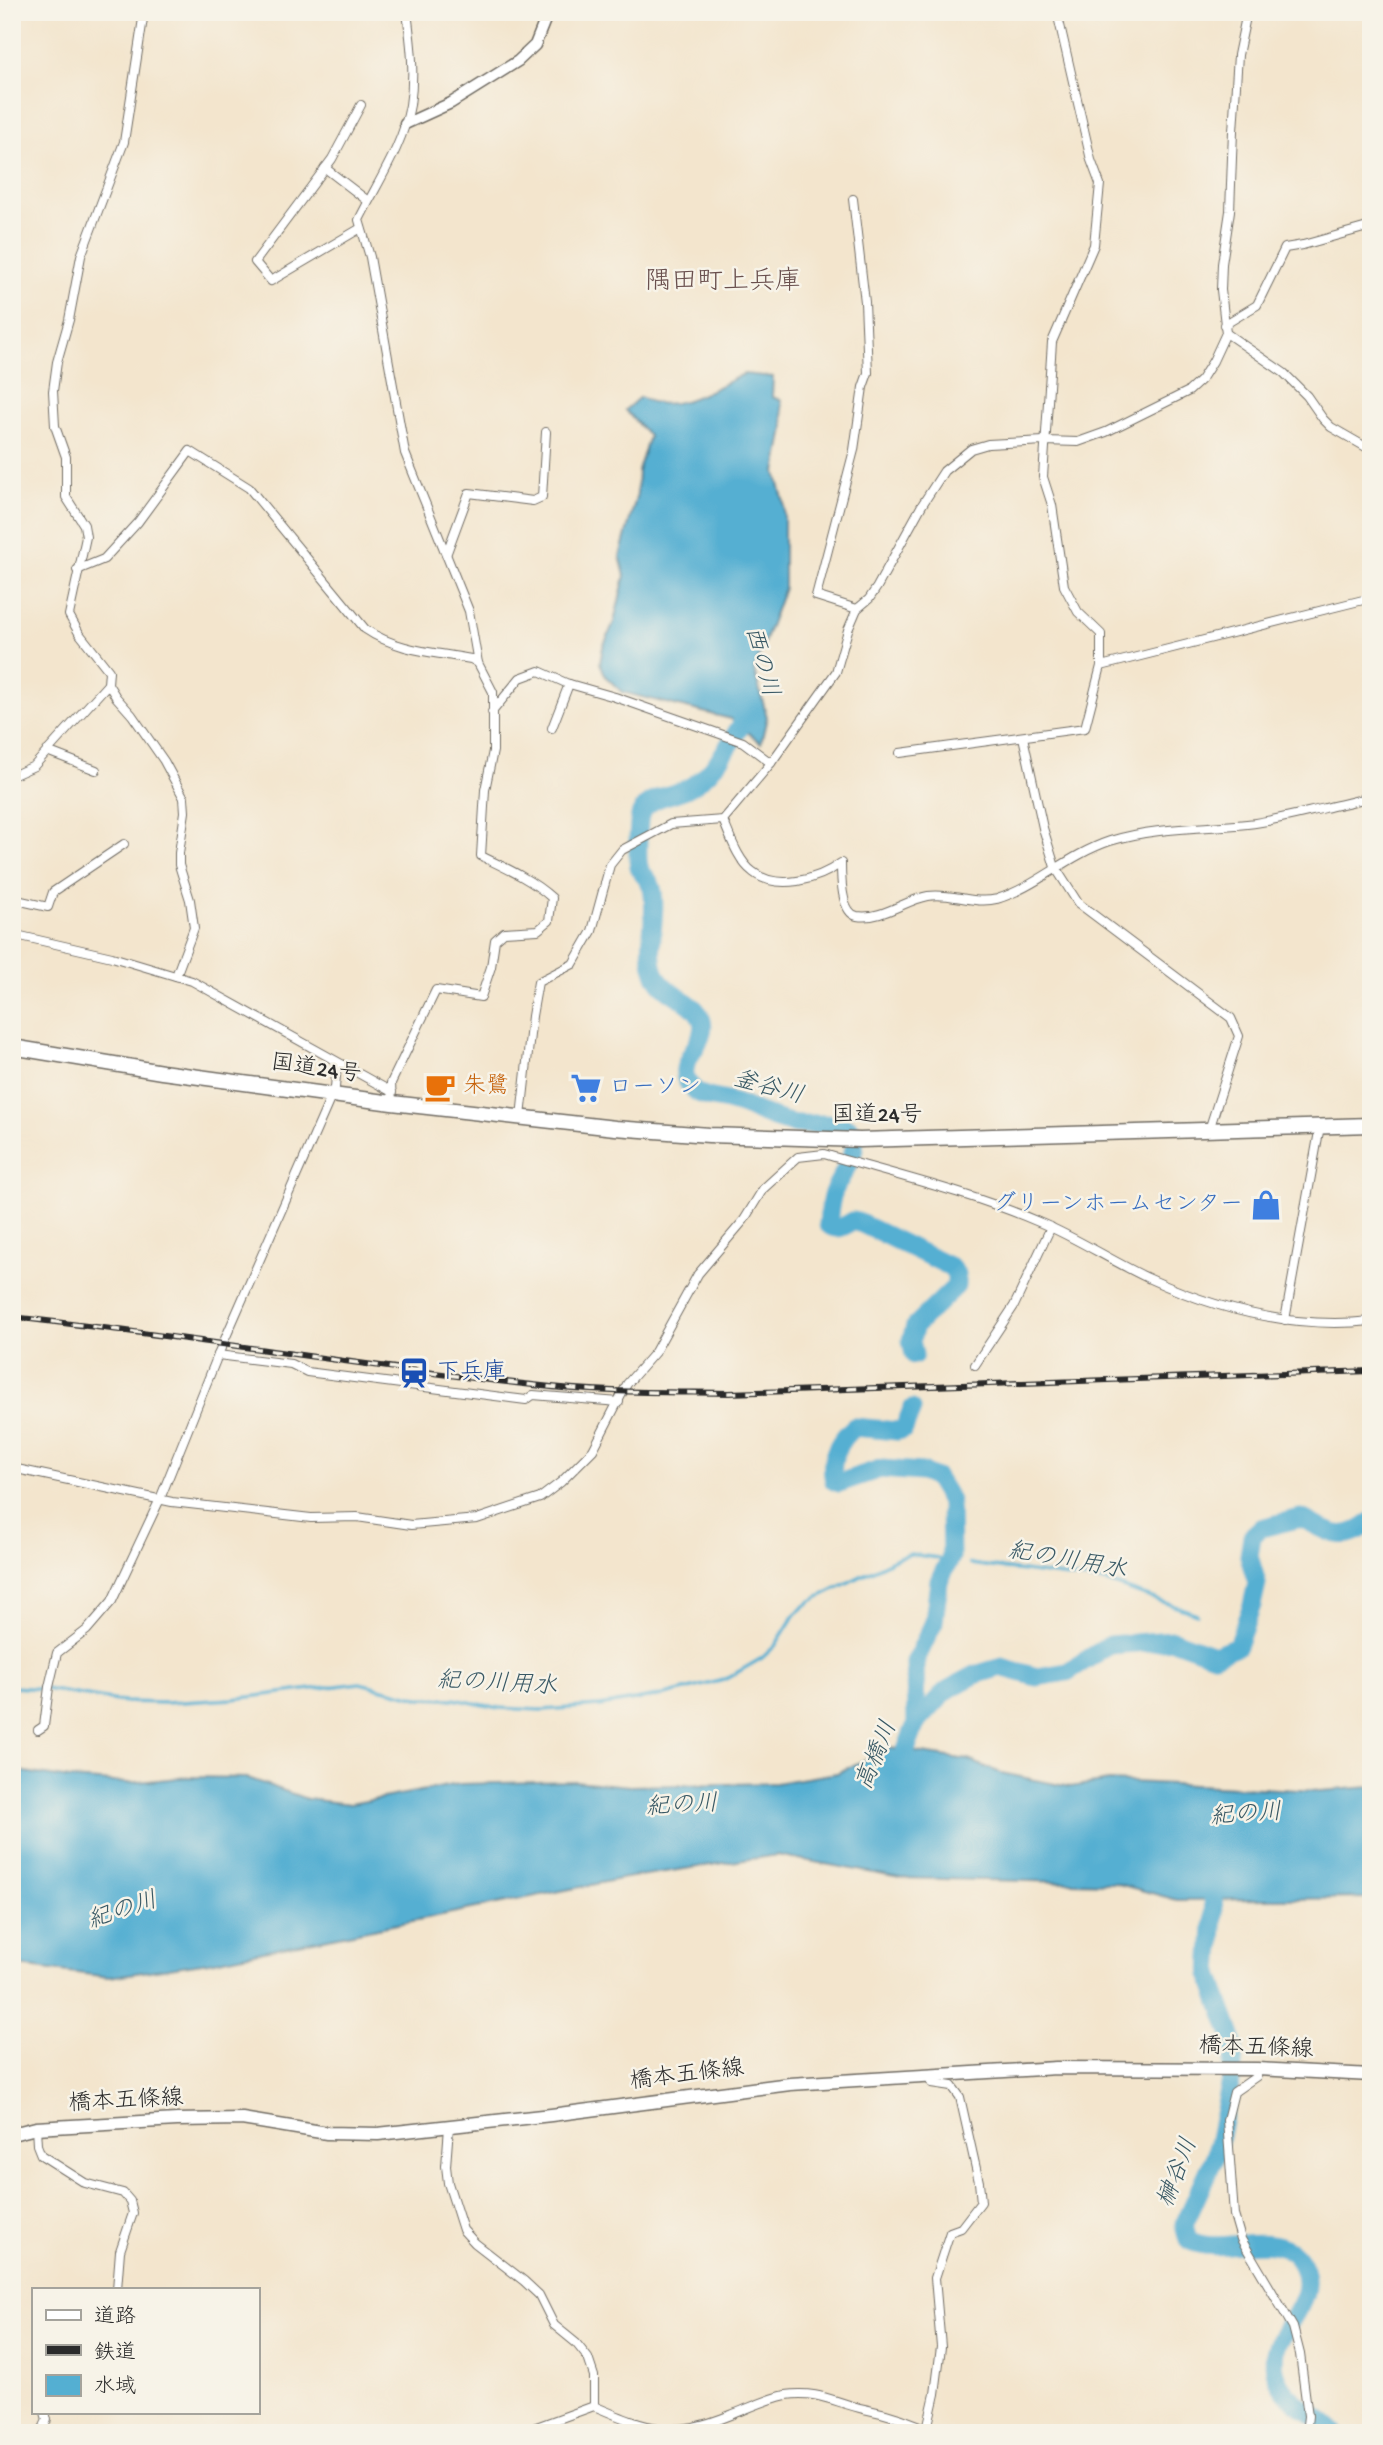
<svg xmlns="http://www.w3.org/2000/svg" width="1383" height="2445" viewBox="0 0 1383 2445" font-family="'Gochi Hand','Klee One',sans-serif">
  <rect width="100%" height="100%" fill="#f7f3e8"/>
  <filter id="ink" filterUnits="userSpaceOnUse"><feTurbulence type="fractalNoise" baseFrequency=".0143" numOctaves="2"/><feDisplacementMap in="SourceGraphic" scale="14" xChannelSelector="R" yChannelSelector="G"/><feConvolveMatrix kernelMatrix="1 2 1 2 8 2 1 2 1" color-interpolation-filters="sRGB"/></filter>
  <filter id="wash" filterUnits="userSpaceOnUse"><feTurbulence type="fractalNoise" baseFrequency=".00686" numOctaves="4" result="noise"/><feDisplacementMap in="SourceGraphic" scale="28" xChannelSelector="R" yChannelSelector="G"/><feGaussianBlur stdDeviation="1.57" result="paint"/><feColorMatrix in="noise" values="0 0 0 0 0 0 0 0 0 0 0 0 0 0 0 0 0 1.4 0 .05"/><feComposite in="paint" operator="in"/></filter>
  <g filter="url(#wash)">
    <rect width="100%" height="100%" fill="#f3e5cd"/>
    <g fill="#54afd2" stroke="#406d7e" stroke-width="2">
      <path d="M744 374 773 377 772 397 781 400 784 428 776 472 784 503V588L754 670 767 717 761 743 731 719 622 692 606 677 600 663 603 647 614 622 625 576 620 556 637 494 638 471 649 436 625 410 640 397C673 417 713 388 744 374Z"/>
      <path d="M890 1748 968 1760 1001 1773 1070 1787 1109 1781 1320 1791 1371 1787V1898L1177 1900 1115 1883 900 1878 777 1855 625 1878 209 1962 109 1977 12 1965V1770L70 1779 128 1783 189 1777 248 1778 307 1799 350 1804 459 1784 574 1781 630 1786 776 1783 837 1773Z"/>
    </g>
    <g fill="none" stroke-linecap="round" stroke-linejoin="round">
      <g stroke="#54afd2" stroke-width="3.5">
        <path d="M970 1564 1106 1582 1197 1614"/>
        <path d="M12 1687 45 1689 123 1702 165 1703 233 1699 360 1683 419 1698 454 1699 499 1708 542 1710 599 1706 665 1695 724 1680 762 1658 775 1646 795 1614 811 1601 899 1557 910 1554 938 1558"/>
      </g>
      <g stroke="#54afd2" stroke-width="19">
        <path d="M748 706 749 712C732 738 716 775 686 789 671 796 650 796 641 813 638 818 637 860 639 866 640 874 650 879 652 888 659 915 642 957 660 982 672 997 697 1002 702 1021 709 1047 664 1066 697 1092 707 1099 717 1098 727 1101 751 1106 774 1122 798 1124 810 1125 842 1121 850 1129 865 1147 839 1177 833 1193 830 1202 829 1214 828 1224 836 1232 845 1226 853 1221L860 1223 951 1267 956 1274V1286L915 1326 911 1340 914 1355"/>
        <path d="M912 1409 904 1429 897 1431 854 1427C837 1442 829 1459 834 1481L839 1483 880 1469 922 1472 936 1478 950 1501 951 1557 939 1581 934 1622 915 1662 916 1724"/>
        <path d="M896 1776 916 1724 947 1690 975 1675 1001 1667 1037 1677 1067 1672 1110 1645 1173 1640 1214 1655 1237 1646 1252 1605 1257 1583 1249 1556 1252 1536 1261 1528 1301 1518C1331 1532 1342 1545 1371 1522"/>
        <path d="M1211 1874 1214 1911 1210 1974 1233 2039 1234 2053 1232 2076 1216 2154 1184 2225 1188 2240C1220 2256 1263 2231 1292 2252 1296 2255 1300 2261 1302 2265 1322 2306 1263 2333 1276 2374 1286 2404 1315 2411 1335 2433"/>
      </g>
    </g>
  </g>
  <g filter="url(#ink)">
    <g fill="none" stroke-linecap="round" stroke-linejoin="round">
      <g stroke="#716c64" stroke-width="10">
        <g id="street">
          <path d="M361 105 332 159 255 262 271 281 361 228"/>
          <path d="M325 168 368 201"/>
          <path d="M853 199 865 302 868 373 863 387 854 450 816 596 857 609"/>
          <path d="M1224 325 1257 305 1285 248 1303 245 1371 226"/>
          <path d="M1226 333 1284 373 1307 396 1323 419 1331 427 1371 450"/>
          <path d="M446 555 469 493 533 501 542 497 546 432"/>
          <path d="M77 570 104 559 138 522 190 451 249 488 365 629C397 651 434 652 471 659L478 663"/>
          <path d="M1101 666 1371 598"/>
          <path d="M108 684 116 697 132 715 164 761 184 798 185 812 179 853V865L190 900 194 928 176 976"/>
          <path d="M492 712 520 678 539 671 566 683 615 697 743 742 771 763"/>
          <path d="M552 728 569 684"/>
          <path d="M1023 737 1043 828 1055 867 1078 903 1231 1018 1239 1036 1209 1130"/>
          <path d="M47 751 96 770"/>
          <path d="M900 753 1085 728 1101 666V634L1078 612 1064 586 1052 505 1043 477 1052 342 1094 245 1100 184 1091 160 1057 12"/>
          <path d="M12 776 34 766 108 684 109 671 79 633 69 615 86 537 84 525 66 497V457L55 426 53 391 57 362 69 320 81 256 124 142 144 12"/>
          <path d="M723 820C730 836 738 861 753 872 777 891 818 880 841 863 841 876 841 913 857 916 882 920 905 900 928 896 951 892 974 905 997 899 1036 887 1068 855 1110 841 1155 827 1200 829 1247 824 1273 821 1299 814 1325 808 1340 804 1356 802 1371 796"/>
          <path d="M12 899 48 907 53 892 124 844"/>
          <path d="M12 934 112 957 192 981 392 1092"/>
          <path d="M392 1103 391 1083 436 990 481 997 491 967 495 940 504 932 538 930 549 921 552 898C531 879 506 868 481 856L485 790 493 751V692L478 663 469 611 405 453 370 257 359 220C377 183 403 146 410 105 415 74 411 43 407 12"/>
          <path d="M521 1117 532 1016 538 982 573 964 592 931 610 865 622 850 671 824 723 820 771 763 836 672 848 630 857 609 869 599 877 587 922 505 944 471 971 449 988 444 1044 441 1078 442 1106 432 1189 391 1201 380 1213 361 1226 333 1221 290 1222 264 1230 211 1233 131 1238 55 1247 12"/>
          <path d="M1285 1320 1320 1126"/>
          <path d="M218 1355 291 1364 307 1372 526 1400 533 1395 619 1402"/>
          <path d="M975 1365 1014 1306 1051 1227"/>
          <path d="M12 1468 172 1502 311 1518 357 1517 411 1525 477 1519 540 1498 561 1482 593 1450 627 1384 655 1352 698 1274 744 1220 763 1189 798 1157 824 1154C896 1175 972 1193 1041 1223 1079 1239 1113 1262 1150 1279 1218 1310 1295 1329 1371 1321"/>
          <path d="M38 1730 44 1726 49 1687 57 1653 87 1630 112 1601 160 1499 218 1355 335 1088 337 1063"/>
          <path d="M1257 2069V2076L1234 2092 1227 2120 1234 2215 1241 2239 1293 2327 1300 2354 1308 2416 1306 2433"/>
          <path d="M449 2127 446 2166 448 2183 463 2230 475 2243 524 2281 539 2295 554 2325 576 2343 588 2358 594 2376V2406"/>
          <path d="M36 2128 37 2145 41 2155 85 2183 123 2193 130 2201 133 2213 120 2251 117 2289"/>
          <path d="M927 2429 935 2394 941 2347 935 2278 950 2232 961 2228 981 2202 979 2182 960 2097 952 2086 932 2083 928 2076"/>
          <path d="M41 2433 47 2420 45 2412"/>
          <path d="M520 2433 594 2406C650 2430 672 2439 731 2415 749 2408 767 2399 786 2395 818 2390 836 2403 864 2409 889 2414 912 2421 935 2433"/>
        </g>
      </g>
      <g stroke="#716c64" stroke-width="13">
        <path id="secondary" d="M405 124 451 103 518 61 535 45 545 20 544 12"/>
      </g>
      <g stroke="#716c64" stroke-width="15">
        <path id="primary" d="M12 2134 36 2128 177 2120 242 2119 327 2133 378 2134 551 2115 790 2084 1056 2068 1257 2069 1371 2075"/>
      </g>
      <g stroke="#716c64" stroke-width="17">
        <path id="highway" d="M12 1047 162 1072 392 1103 615 1128 709 1135 860 1140 1371 1125"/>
      </g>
      <use href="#street" stroke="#fff" stroke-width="8"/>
      <use href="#secondary" stroke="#fff" stroke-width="10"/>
      <use href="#primary" stroke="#fff" stroke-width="12"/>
      <use href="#highway" stroke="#fff" stroke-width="14"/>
      <g stroke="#2b2b2b" stroke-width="6">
        <path id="rail" d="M12 1317C186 1336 359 1366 533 1385 598 1393 663 1392 729 1393L1371 1371"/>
      </g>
      <use href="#rail" stroke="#f7f3e8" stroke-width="3.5" stroke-dasharray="10" stroke-linecap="butt"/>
    </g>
  </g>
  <defs>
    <g id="cafe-bare" transform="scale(2.415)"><path d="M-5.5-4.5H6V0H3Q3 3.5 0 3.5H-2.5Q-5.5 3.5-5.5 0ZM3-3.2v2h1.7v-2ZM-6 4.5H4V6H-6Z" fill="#e8710a" stroke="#f7f3e8" stroke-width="2.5" paint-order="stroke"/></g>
    <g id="supermarket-bare" transform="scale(2.415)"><path d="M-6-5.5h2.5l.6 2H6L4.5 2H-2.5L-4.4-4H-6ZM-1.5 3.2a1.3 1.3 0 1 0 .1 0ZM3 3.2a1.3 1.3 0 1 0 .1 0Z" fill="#3f7fe0" stroke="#f7f3e8" stroke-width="2.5" paint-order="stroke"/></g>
    <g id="shop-bare" transform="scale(2.415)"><path d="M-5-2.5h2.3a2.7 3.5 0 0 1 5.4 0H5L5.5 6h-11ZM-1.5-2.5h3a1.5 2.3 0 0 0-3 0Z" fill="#3f7fe0" stroke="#f7f3e8" stroke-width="2.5" paint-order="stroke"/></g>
    <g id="station-bare" transform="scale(2.415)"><path d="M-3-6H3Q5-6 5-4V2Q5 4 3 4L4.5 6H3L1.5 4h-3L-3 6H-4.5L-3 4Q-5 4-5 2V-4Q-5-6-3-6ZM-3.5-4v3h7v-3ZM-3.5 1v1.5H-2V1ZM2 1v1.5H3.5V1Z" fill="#1a4fb4" stroke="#f7f3e8" stroke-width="2.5" paint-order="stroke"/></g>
  </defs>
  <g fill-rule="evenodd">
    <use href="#cafe-bare" x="440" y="1087"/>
    <use href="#supermarket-bare" x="586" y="1088"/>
    <use href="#shop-bare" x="1266" y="1205"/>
    <use href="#station-bare" x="414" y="1373"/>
  </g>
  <g text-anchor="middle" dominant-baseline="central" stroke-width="5" stroke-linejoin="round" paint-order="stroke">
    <g font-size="23" fill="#2b2b2b" stroke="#f7f3e8">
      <text transform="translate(316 1070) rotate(8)">国道24号</text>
      <text x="877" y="1116">国道24号</text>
      <text transform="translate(1256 2049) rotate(2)">橋本五條線</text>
      <text transform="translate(687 2076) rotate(-7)">橋本五條線</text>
      <text transform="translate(126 2102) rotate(-3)">橋本五條線</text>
    </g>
    <g font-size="23" fill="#c56008" stroke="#f7f3e8" text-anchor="start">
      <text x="463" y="1087">朱鷺</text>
    </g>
    <g font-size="23" fill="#366cbe" stroke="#f7f3e8" text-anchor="start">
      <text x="609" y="1088">ローソン</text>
      <text x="1243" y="1205" text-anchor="end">グリーンホームセンター</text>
    </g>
    <g font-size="23" fill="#164399" stroke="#f7f3e8" text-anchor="start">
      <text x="437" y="1373">下兵庫</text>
    </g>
    <g font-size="24" font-style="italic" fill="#395965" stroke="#f7f3e8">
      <text transform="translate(760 662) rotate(75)">西の川</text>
      <text transform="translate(768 1089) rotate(15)">釜谷川</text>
      <text transform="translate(1067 1562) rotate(10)">紀の川用水</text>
      <text transform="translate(497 1685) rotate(3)">紀の川用水</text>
      <text transform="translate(878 1756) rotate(-68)">高橋川</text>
      <text transform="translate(682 1807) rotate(-3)">紀の川</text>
      <text transform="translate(1246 1816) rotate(-4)">紀の川</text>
      <text transform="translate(123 1912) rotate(-18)">紀の川</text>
      <text transform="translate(1179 2173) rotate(-69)">榊谷川</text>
    </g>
    <g font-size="26" fill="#6a504e" stroke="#f7f3e8">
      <text x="723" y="283">隅田町上兵庫</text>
    </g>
  </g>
  <rect width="1383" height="2445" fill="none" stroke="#f7f3e8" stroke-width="42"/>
  <rect x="32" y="2288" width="228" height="126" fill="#f7f3e8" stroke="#a5a39c" stroke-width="2"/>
  <rect x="46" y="2310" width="35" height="10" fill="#ffffff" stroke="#a5a39c" stroke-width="2"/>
  <text x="94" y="2322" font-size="21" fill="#2b2b2b">道路</text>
  <rect x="46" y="2345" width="35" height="10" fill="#2b2b2b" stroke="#a5a39c" stroke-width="2"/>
  <text x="94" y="2358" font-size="21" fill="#2b2b2b">鉄道</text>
  <rect x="46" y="2375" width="35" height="21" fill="#54afd2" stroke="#a5a39c" stroke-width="2"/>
  <text x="94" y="2392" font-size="21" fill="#2b2b2b">水域</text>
</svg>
